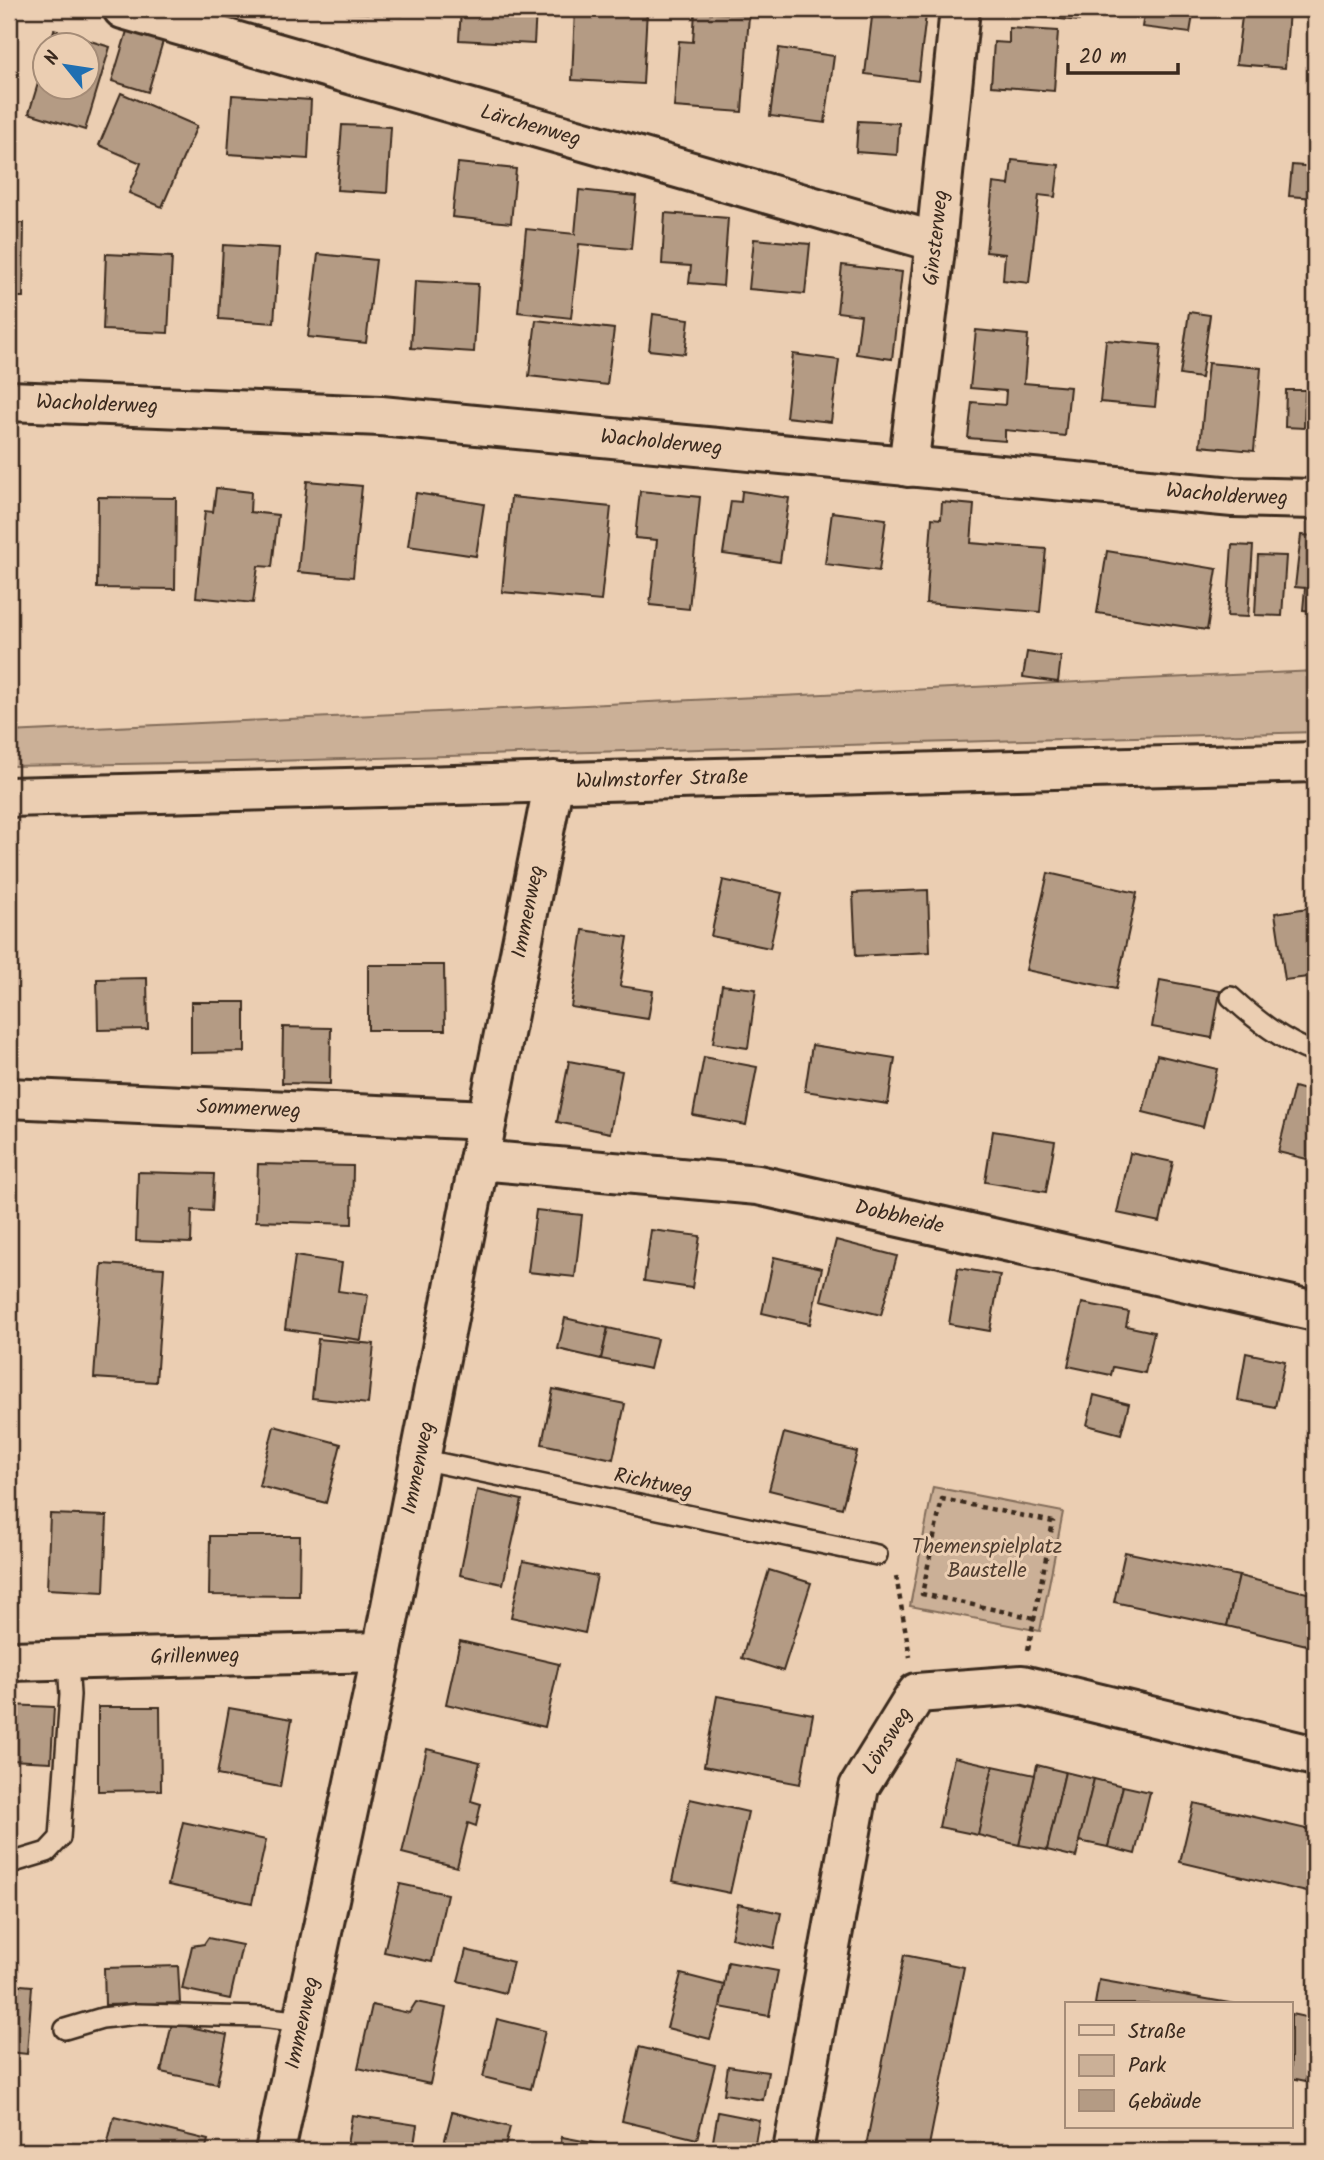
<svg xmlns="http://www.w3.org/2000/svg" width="1324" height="2160" viewBox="0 0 1324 2160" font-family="Kalam,sans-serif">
  <rect width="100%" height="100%" fill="#ebceb2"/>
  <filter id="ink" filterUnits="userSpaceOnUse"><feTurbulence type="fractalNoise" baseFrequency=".0143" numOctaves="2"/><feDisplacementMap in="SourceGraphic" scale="14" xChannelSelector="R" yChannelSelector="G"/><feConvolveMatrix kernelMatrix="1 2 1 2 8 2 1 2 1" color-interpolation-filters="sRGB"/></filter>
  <g filter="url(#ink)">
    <g fill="#cbb097" stroke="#836d5a" stroke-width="2">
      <path d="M1315 671V732L234 762 9 766V732Z"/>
      <path d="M933 1487 1063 1512 1040 1631 910 1606Z"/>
    </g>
    <g fill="#b49b84" stroke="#3b2a1e" stroke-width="2">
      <path d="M347 9H402V15L346 12Z"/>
      <path d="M461 9H536L534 44 459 40Z"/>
      <path d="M575 9H647L643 84 572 80Z"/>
      <path d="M873 9 926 15 918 81 865 74Z"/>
      <path d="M1031 9H1081L1079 21 1030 16Z"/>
      <path d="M1145 9H1194L1190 33 1142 27Z"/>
      <path d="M1243 9H1289L1285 68 1236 64Z"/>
      <path d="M695 12 749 15 742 112 674 107 679 41 693 42Z"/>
      <path d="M1009 28 1058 31 1054 91 991 86 994 42 1009 43Z"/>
      <path d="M54 30 110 47 85 130 29 113 46 57V88H88V46H49Z"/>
      <path d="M127 31 163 41 148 92 112 81Z"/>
      <path d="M779 48 834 56 825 123 770 116Z"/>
      <path d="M121 93 197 126 162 207 129 193 141 163 99 145Z"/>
      <path d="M232 95 311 100 308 159 228 154Z"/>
      <path d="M858 121 899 123 897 155 856 152Z"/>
      <path d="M342 125 391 127 387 193 337 190Z"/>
      <path d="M1012 160 1059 165 1055 197 1039 195 1029 283 1003 280 1005 254 986 252 993 183 1009 185Z"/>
      <path d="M458 163 516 169 511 223 452 217Z"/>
      <path d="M1292 165 1315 167V198L1289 196Z"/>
      <path d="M579 190 636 196 631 249 579 244 571 318 518 312 526 229 575 234Z"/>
      <path d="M665 213 728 218 723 286 689 283 691 266 662 264Z"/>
      <path d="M9 223H24L23 297H9Z"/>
      <path d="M754 239 810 244 805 294 749 289Z"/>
      <path d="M223 245 279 248 274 323 219 319Z"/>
      <path d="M106 254 172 257 168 333 103 330Z"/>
      <path d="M318 254 376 260 366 343 308 337Z"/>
      <path d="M842 265 902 272 892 359 856 354 861 315 837 312Z"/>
      <path d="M415 281 478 284 474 352 411 348Z"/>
      <path d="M1189 312 1210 315 1201 378 1180 375Z"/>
      <path d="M653 314 689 319 685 354 649 350Z"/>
      <path d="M536 320 614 329 607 385 529 376Z"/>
      <path d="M976 330 1028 335 1024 383 1070 387 1065 436 1005 430V441L968 438 972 402 1005 405 1006 391 970 388Z"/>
      <path d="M1106 340 1161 345 1155 407 1100 402Z"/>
      <path d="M793 354 839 360 831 422 786 417Z"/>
      <path d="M1208 363 1261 368 1254 451 1200 446Z"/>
      <path d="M1286 390H1305L1304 428 1285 427Z"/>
      <path d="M307 481 362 486 353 577 298 572Z"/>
      <path d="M216 488 251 492 250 512 278 515 272 567 258 566 253 603 196 597 205 511 213 512Z"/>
      <path d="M640 491 700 497 689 609 650 605 657 540 635 538Z"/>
      <path d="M742 491 789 498 780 562 723 554 731 501 741 502Z"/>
      <path d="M416 493 484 504 476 556 408 546Z"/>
      <path d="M98 497 176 498 175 589 97 588Z"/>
      <path d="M511 497 611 507 601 601 502 592Z"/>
      <path d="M942 502 974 505 971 543 1046 549 1040 612 926 603 932 518 941 519Z"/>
      <path d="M832 512 886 519 879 571 825 564Z"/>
      <path d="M1301 535 1315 536V611L1303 610 1305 588 1295 587Z"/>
      <path d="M1232 545 1253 546 1248 617 1227 616Z"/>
      <path d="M1107 551 1217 569 1207 630 1097 613Z"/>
      <path d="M1258 555 1286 556 1282 616 1255 615Z"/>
      <path d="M1027 652 1061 657 1058 682 1023 677Z"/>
      <path d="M1048 873 1137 893 1116 989 1026 970Z"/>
      <path d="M723 880 782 893 770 948 711 936Z"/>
      <path d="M928 890 930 952 856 956 853 893Z"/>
      <path d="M1315 907V976L1285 980 1275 913Z"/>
      <path d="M583 930 628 937 620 986 653 991 648 1019 571 1007Z"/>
      <path d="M368 965H444L445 1030H368Z"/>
      <path d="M147 978 148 1029 98 1030 97 979Z"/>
      <path d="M1160 980 1220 991 1212 1038 1152 1027Z"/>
      <path d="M722 985 756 989 748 1048 713 1043Z"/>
      <path d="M191 1002H245V1052L191 1053Z"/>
      <path d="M283 1027 331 1028 330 1084 282 1083Z"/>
      <path d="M812 1045 895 1058 888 1104 805 1091Z"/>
      <path d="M1157 1055 1217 1069 1203 1127 1143 1112Z"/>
      <path d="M704 1057 757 1067 746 1125 693 1115Z"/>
      <path d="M569 1061 622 1071 610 1133 557 1122Z"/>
      <path d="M1294 1087 1315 1093V1161L1278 1152Z"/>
      <path d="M993 1131 1055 1141 1046 1192 985 1182Z"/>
      <path d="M1130 1153 1173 1162 1160 1222 1117 1213Z"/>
      <path d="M258 1164 353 1166 352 1224 256 1221Z"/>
      <path d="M138 1172 214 1174 212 1211 192 1210 191 1243 136 1241Z"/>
      <path d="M536 1210 582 1215 575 1277 528 1272Z"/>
      <path d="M1315 1211V1253L1306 1250Z"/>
      <path d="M651 1230 700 1236 692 1288 644 1281Z"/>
      <path d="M836 1240 897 1256 881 1315 821 1300Z"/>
      <path d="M295 1256 342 1263 338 1291 368 1295 361 1340 285 1329Z"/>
      <path d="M774 1257 822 1268 810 1324 762 1313Z"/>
      <path d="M102 1264 164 1268 156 1382 94 1378Z"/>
      <path d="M958 1268 1000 1275 990 1331 949 1324Z"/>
      <path d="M1082 1303 1129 1312 1126 1326 1154 1332 1145 1373 1113 1367 1111 1375 1068 1366Z"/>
      <path d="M565 1318 608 1328 601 1359 558 1349Z"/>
      <path d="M608 1328 657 1339 650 1369 601 1359Z"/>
      <path d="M318 1339 374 1344 368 1404 312 1398Z"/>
      <path d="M1246 1353 1285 1361 1275 1407 1238 1400Z"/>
      <path d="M553 1389 625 1404 613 1459 542 1444Z"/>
      <path d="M1094 1395 1129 1404 1121 1434 1087 1425Z"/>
      <path d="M274 1426 341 1444 326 1503 259 1486Z"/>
      <path d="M784 1433 857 1452 842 1508 769 1490Z"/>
      <path d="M477 1490 522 1500 503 1584 460 1575Z"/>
      <path d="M50 1514 107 1516 104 1592 47 1589Z"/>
      <path d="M210 1536H300L299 1596 209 1595Z"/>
      <path d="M1125 1552 1239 1576 1227 1626 1114 1602Z"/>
      <path d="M523 1561 597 1576 585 1633 511 1617Z"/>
      <path d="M769 1570 811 1583 783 1671 742 1658Z"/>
      <path d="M1239 1576 1315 1595V1647L1227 1626Z"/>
      <path d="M460 1641 559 1664 545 1727 446 1704Z"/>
      <path d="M717 1696 813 1714 800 1784 704 1766Z"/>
      <path d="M9 1705 54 1707 51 1762 9 1760Z"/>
      <path d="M98 1707H160L161 1790 98 1791Z"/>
      <path d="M229 1708 292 1719 280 1787 217 1775Z"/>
      <path d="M427 1749 480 1762 471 1801 481 1804 476 1826 468 1823 457 1867 402 1853Z"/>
      <path d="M954 1757 993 1766 978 1835 939 1827Z"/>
      <path d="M1037 1765 1065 1772 1047 1850 1019 1845Z"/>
      <path d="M993 1766 1035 1775 1019 1845 978 1835Z"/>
      <path d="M1065 1772 1094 1779 1076 1857 1047 1850Z"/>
      <path d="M1094 1779 1123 1786 1108 1847 1079 1841Z"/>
      <path d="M1123 1786 1150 1792 1135 1854 1108 1847Z"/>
      <path d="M690 1799 748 1812 730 1893 672 1881Z"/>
      <path d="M1194 1803 1315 1831V1894L1180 1862Z"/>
      <path d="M183 1822 266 1840 252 1903 168 1885Z"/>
      <path d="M400 1884 447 1894 432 1962 384 1952Z"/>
      <path d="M738 1904 781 1913 774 1948 731 1938Z"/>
      <path d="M208 1938 242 1945 230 1999 182 1989 192 1946 204 1944Z"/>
      <path d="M466 1950 513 1962 505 1993 458 1981Z"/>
      <path d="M904 1955 964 1967 928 2151H865Z"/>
      <path d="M728 1962 778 1971 769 2016 720 2007Z"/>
      <path d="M178 1966 180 2003 105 2005 104 1968Z"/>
      <path d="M681 1974 724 1985 720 2007 710 2039 667 2028Z"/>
      <path d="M1099 1980 1235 2004H1095Z"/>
      <path d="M9 1984 32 1986 27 2054 9 2052Z"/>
      <path d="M416 2002 446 2008 430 2084 358 2068 372 2005 409 2013Z"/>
      <path d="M1291 2014 1315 2019V2032L1306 2081 1291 2078Z"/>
      <path d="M497 2019 545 2031 531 2089 483 2077Z"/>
      <path d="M172 2023 227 2035 217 2084 161 2072Z"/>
      <path d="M639 2047 715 2065 697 2139 622 2121Z"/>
      <path d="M728 2066 768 2072 763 2100 724 2094Z"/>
      <path d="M452 2112 510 2127 504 2151H442Z"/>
      <path d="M718 2112 759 2120 754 2149 713 2141Z"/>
      <path d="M352 2115 417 2125 413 2151H346Z"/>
      <path d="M114 2117 208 2140 205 2151H106Z"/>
      <path d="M562 2137 636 2151H559Z"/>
    </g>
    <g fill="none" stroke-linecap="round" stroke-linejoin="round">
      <g stroke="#3b2a1e" stroke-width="24">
        <g id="service">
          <path d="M1231 997C1257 1021 1283 1041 1315 1053"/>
          <path d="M420 1459 877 1555"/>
          <path d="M14 1862 47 1852 60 1838 70 1695 68 1660"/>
          <path d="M65 2029 102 2018 137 2014 261 2017 303 2022"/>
        </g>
      </g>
      <g stroke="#3b2a1e" stroke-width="44">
        <g id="minor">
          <path id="s1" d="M123 9 936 242"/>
          <path id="s2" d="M9 401 381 416 1233 497 1315 499"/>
          <path id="s3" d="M908 467 936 242 960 9"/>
          <path id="s4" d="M9 1098 487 1120"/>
          <path id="s5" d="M479 1160 758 1185 1315 1311"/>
          <path id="s6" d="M9 1661 382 1652"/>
          <path id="s7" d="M275 2151 382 1652 554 781"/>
          <path id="s8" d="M793 2151 859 1787 917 1693 1022 1685 1315 1756"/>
        </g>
      </g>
      <g stroke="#3b2a1e" stroke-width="44">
        <g id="secondary">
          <path id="s9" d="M9 797 1315 762"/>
        </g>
      </g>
      <g stroke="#3b2a1e" stroke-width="4.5" stroke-dasharray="5 5" stroke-linecap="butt">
        <path d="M896 1576 910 1657"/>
        <path d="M1028 1650 1053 1522 942 1499 922 1594 1034 1618"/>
      </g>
      <use href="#service" stroke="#ebceb2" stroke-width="19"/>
      <use href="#minor" stroke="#ebceb2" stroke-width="38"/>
      <use href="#secondary" stroke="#ebceb2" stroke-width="38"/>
    </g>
  </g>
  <g text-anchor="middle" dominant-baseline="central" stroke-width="6" stroke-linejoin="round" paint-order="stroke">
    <g font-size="21" fill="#3b2a1e" stroke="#ebceb2">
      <text stroke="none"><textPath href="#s1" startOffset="424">Lärchenweg</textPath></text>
      <text stroke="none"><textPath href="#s3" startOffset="231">Ginsterweg</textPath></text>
      <text stroke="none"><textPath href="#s2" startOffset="88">Wacholderweg</textPath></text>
      <text stroke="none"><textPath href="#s2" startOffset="654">Wacholderweg</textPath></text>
      <text stroke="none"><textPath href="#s2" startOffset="1222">Wacholderweg</textPath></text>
      <text stroke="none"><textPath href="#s9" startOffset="653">Wulmstorfer Straße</textPath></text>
      <text stroke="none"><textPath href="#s7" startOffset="1265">Immenweg</textPath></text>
      <text stroke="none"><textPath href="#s4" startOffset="240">Sommerweg</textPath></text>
      <text stroke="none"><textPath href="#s5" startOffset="425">Dobbheide</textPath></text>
      <text stroke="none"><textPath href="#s7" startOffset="698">Immenweg</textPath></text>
      <text transform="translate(653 1484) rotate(12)">Richtweg</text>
      <text stroke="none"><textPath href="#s6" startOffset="186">Grillenweg</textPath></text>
      <text stroke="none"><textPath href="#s8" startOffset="424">Lönsweg</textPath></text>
      <text stroke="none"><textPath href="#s7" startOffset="131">Immenweg</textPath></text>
    </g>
    <g font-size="21" fill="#513e30" stroke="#ebceb2">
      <text x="987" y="1547">Themenspielplatz<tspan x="987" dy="24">Baustelle</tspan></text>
    </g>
  </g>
  <rect width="1324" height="2160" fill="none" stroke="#ebceb2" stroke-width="35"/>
  <rect x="18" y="18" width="1289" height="2125" fill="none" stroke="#3b2a1e" stroke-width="2.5" filter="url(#ink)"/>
  <rect x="1065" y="2002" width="228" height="126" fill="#ebceb2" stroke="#a58c77" stroke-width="2"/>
  <rect x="1079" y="2025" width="35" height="10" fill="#ebceb2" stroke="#a58c77" stroke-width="2"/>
  <text x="1128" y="2038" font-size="21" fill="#3b2a1e">Straße</text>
  <rect x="1079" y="2055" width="35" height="21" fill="#cbb097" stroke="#a58c77" stroke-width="2"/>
  <text x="1128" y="2072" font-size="21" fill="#3b2a1e">Park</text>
  <rect x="1079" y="2090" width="35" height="21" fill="#b49b84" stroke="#a58c77" stroke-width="2"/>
  <text x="1128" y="2108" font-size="21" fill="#3b2a1e">Gebäude</text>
  <g transform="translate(66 66) rotate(300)"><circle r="33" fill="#ebceb2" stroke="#a58c77" stroke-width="2"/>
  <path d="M0-5L12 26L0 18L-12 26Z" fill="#1f6fb2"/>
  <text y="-10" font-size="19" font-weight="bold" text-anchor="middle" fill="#3b2a1e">N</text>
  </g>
  <path d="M1068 63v10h110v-10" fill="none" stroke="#3b2a1e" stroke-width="3.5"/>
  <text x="1079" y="63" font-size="21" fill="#3b2a1e" stroke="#ebceb2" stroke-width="5" paint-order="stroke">20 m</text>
</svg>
